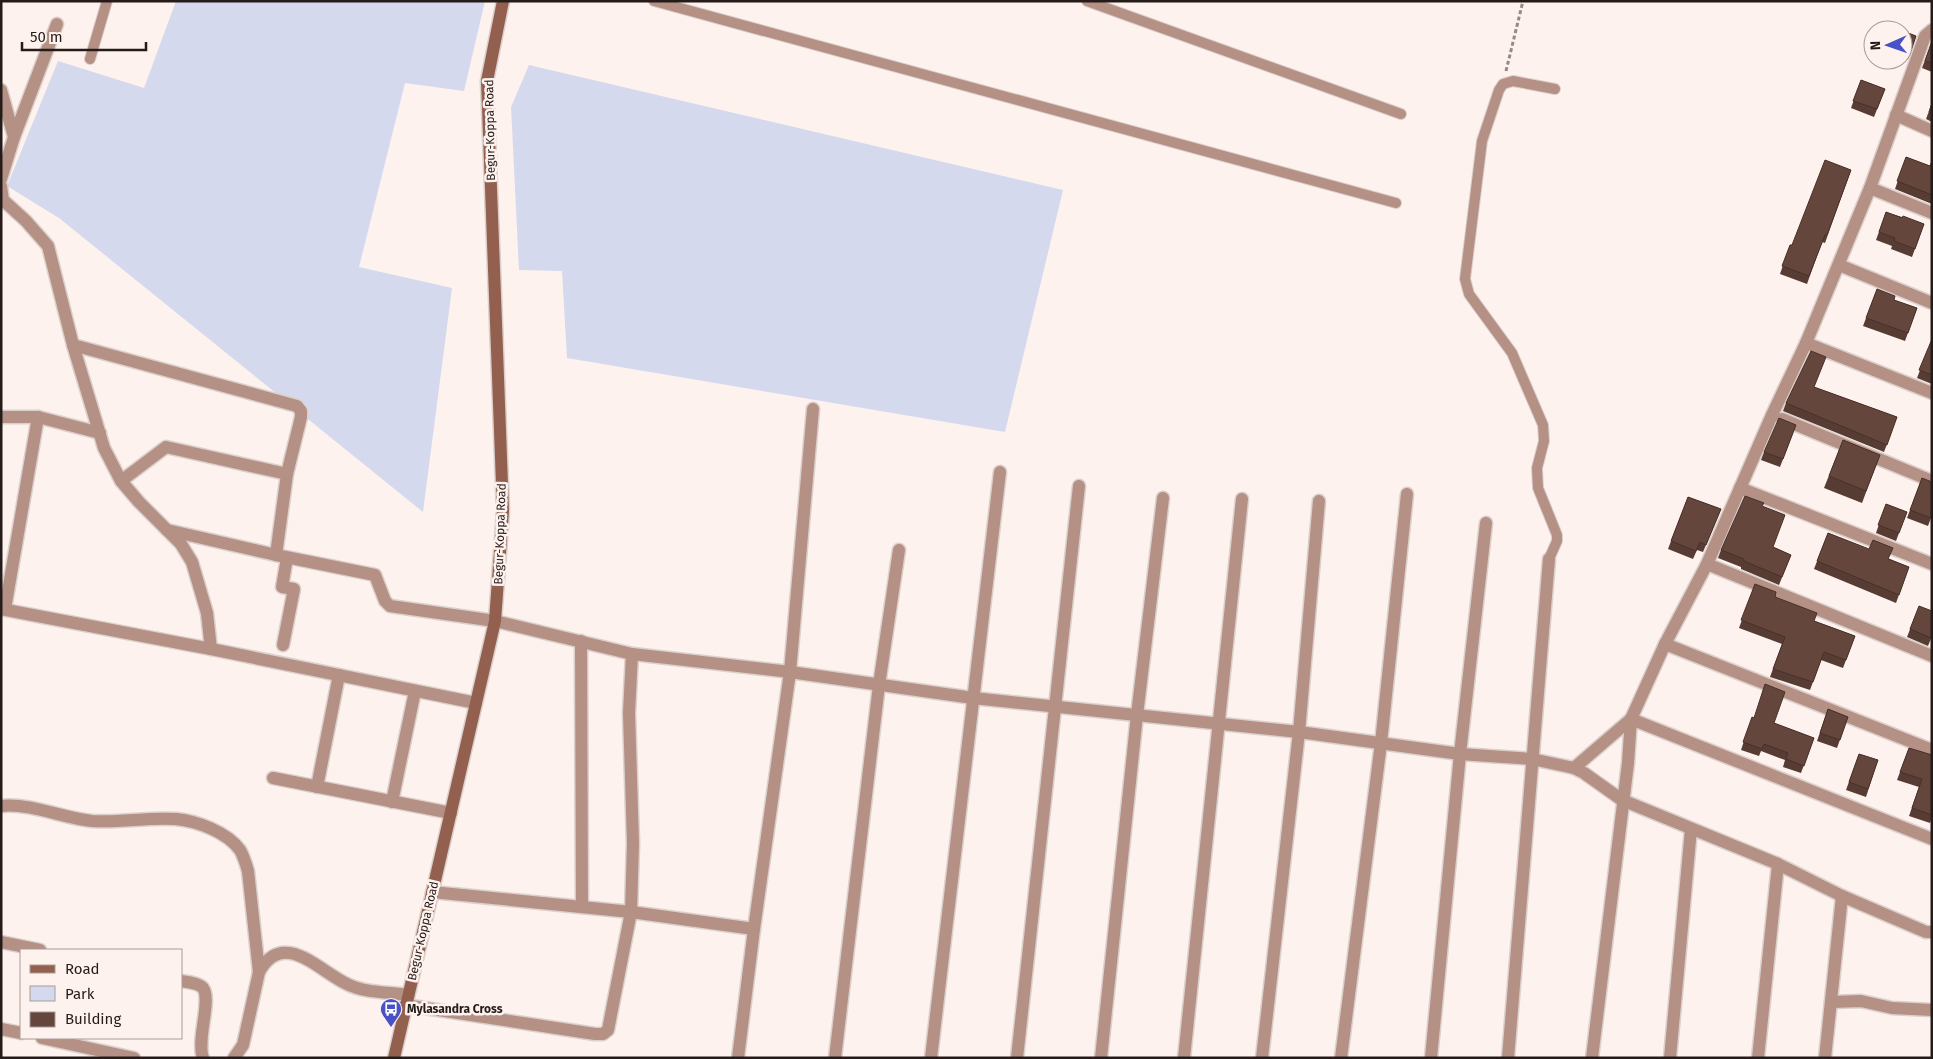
<svg xmlns="http://www.w3.org/2000/svg" width="1933" height="1059" viewBox="0 0 1933 1059" font-family="'Fira Sans',sans-serif">
  <rect width="100%" height="100%" fill="#fef2ee"/>
  <g fill="#d4d9ed">
    <path d="M176 1H485L464 91 405 83 359 267 452 288 423 512 59 218 7 186 58 61 144 88Z"/>
    <path d="M529 65 1063 190 1005 432 567 358 562 271 519 270 511 107Z"/>
  </g>
  <g fill="none" stroke-linecap="round" stroke-linejoin="round">
    <g stroke="#dbd0cc" stroke-width="12">
      <g id="lane">
        <path d="M654 1 1396 203"/>
        <path d="M1087 1 1401 114"/>
        <path d="M90 59 107 1"/>
        <path d="M1549 559 1557 541V535L1538 488 1537 468 1544 441 1543 425 1512 353 1469 294 1465 279 1482 141 1499 90 1503 84 1513 81 1555 89"/>
      </g>
    </g>
    <g stroke="#dbd0cc" stroke-width="15">
      <g id="street">
        <path d="M1 90 14 137 1 179"/>
        <path d="M1896 115 1932 131"/>
        <path d="M14 137 57 24"/>
        <path d="M1 186 3 200 26 221 48 246 73 345 104 448 121 481 139 502 181 544 192 562 207 613 211 649 476 703"/>
        <path d="M1870 188 1932 213"/>
        <path d="M1839 265 1932 303"/>
        <path d="M1806 343 1932 393"/>
        <path d="M73 345 297 406 301 411V417L287 474 276 555"/>
        <path d="M1 417H38L100 433"/>
        <path d="M1782 419 1932 481"/>
        <path d="M121 481 166 447 287 474"/>
        <path d="M1740 488 1932 564"/>
        <path d="M167 530 276 555 375 575 385 601 390 606 495 621 632 654 790 672 973 698 1299 732 1460 754 1532 759 1574 768 1584 773 1622 800 1778 864 1842 896 1926 932H1932"/>
        <path d="M1707 564 1932 656"/>
        <path d="M1 609 211 649"/>
        <path d="M5 609 38 417"/>
        <path d="M581 641 582 907"/>
        <path d="M1665 644 1932 750"/>
        <path d="M283 645 294 589 282 587 287 558"/>
        <path d="M1574 768 1631 719 1932 839"/>
        <path d="M273 778 451 813"/>
        <path d="M317 787 339 675"/>
        <path d="M392 802 415 691"/>
        <path d="M1 806C32 803 62 818 92 821 120 823 148 817 176 819 197 821 227 832 240 850 244 857 246 864 248 871L259 972"/>
        <path d="M432 892 631 912 754 929"/>
        <path d="M1 942 40 950"/>
        <path d="M181 981C187 982 199 983 203 988 212 1000 196 1040 203 1058"/>
        <path d="M1831 1002 1861 1001 1892 1008 1932 1010"/>
        <path d="M405 1005 595 1034H603L608 1030 631 912 633 843 629 713 632 654"/>
        <path d="M1 1029 21 1033"/>
        <path d="M42 1038 134 1058"/>
        <path d="M234 1058 243 1045 259 972C283 928 319 971 347 984 364 993 388 992 408 995"/>
        <path d="M738 1058 754 929 790 672 813 409"/>
        <path d="M835 1058 879 685 899 550"/>
        <path d="M931 1058 1000 472"/>
        <path d="M1017 1058 1079 486"/>
        <path d="M1101 1058 1137 715 1163 498"/>
        <path d="M1184 1058 1242 499"/>
        <path d="M1262 1058 1299 732 1319 501"/>
        <path d="M1341 1058 1381 743 1407 494"/>
        <path d="M1431 1058 1460 754 1486 523"/>
        <path d="M1508 1058 1549 559"/>
        <path d="M1592 1058 1628 763 1631 719 1665 644 1707 564 1772 415 1806 343 1870 188 1925 36 1932 30"/>
        <path d="M1670 1058 1691 829"/>
        <path d="M1758 1058 1778 864"/>
        <path d="M1825 1058 1842 896"/>
      </g>
    </g>
    <g stroke="#dbd0cc" stroke-width="15">
      <path id="secondary" d="M394 1058 495 621 503 511 487 81 503 1"/>
    </g>
    <path stroke="#958a87" stroke-width="3" stroke-dasharray="4 2.5" stroke-linecap="butt" d="M1506 71 1523 1"/>
    <use href="#lane" stroke="#b59084" stroke-width="10"/>
    <use href="#street" stroke="#b59084" stroke-width="12"/>
    <use href="#secondary" stroke="#93604f" stroke-width="12"/>
  </g>
  <g fill="#573c34">
    <path d="M1903 31 1916 36 1908 59 1903 57Z"/>
    <path d="M1932 41V72L1922 68Z"/>
    <path d="M1861 80 1885 89 1874 117 1851 108Z"/>
    <path d="M1932 103V122L1926 119Z"/>
    <path d="M1906 157 1930 166 1932 161V204L1895 189Z"/>
    <path d="M1851 170 1825 243 1822 242 1807 284 1780 274 1790 245H1792Z"/>
    <path d="M1886 212 1924 224 1912 257 1891 249 1892 246 1876 240Z"/>
    <path d="M1877 289 1894 300 1917 308 1905 341 1863 326Z"/>
    <path d="M1932 339V384L1917 378Z"/>
    <path d="M1814 387 1897 417 1884 452 1783 411 1786 403Z"/>
    <path d="M1796 425 1780 467 1761 460 1764 452Z"/>
    <path d="M1843 440 1880 455 1862 503 1824 488Z"/>
    <path d="M1922 478 1932 515 1928 526 1907 518Z"/>
    <path d="M1688 497 1721 509 1703 552 1697 550 1693 559 1668 549Z"/>
    <path d="M1886 504 1907 512 1896 541 1876 533Z"/>
    <path d="M1762 506 1773 547 1791 555 1779 585 1741 569V567L1718 558 1721 550Z"/>
    <path d="M1828 533 1909 567 1896 603 1814 569Z"/>
    <path d="M1755 584 1775 597 1814 621 1855 636 1843 668 1821 660 1810 690 1770 677 1782 644 1739 628Z"/>
    <path d="M1919 606 1932 636 1928 646 1907 637Z"/>
    <path d="M1828 709 1848 717 1837 748 1817 741Z"/>
    <path d="M1752 717 1774 723 1814 738 1801 773 1783 767 1785 760 1761 751 1759 756 1741 750Z"/>
    <path d="M1909 748 1932 755V817L1930 823 1909 816 1919 787 1897 780Z"/>
    <path d="M1859 754 1878 760 1866 797 1846 790Z"/>
  </g>
  <g fill="#65463c" stroke="#47312a">
    <path d="M1886 25 1899 30H1885Z"/>
    <path d="M1903 31 1916 36 1911 51 1903 48Z"/>
    <path d="M1932 41V63L1925 61Z"/>
    <path d="M1861 80 1885 89 1877 109 1853 101Z"/>
    <path d="M1932 103V113L1929 112Z"/>
    <path d="M1906 157 1930 166 1932 161V195L1897 181Z"/>
    <path d="M1825 160 1851 170 1827 235H1825L1809 276 1782 266 1790 245H1792Z"/>
    <path d="M1886 212 1902 218 1903 216 1924 224 1915 249 1894 241 1895 238 1879 232Z"/>
    <path d="M1877 289 1895 296 1894 300 1917 308 1908 333 1866 318Z"/>
    <path d="M1932 339V375L1919 370Z"/>
    <path d="M1811 351 1826 357 1814 387 1897 417 1887 445 1786 403Z"/>
    <path d="M1779 418 1796 425 1783 459 1764 452Z"/>
    <path d="M1843 440 1880 455 1866 491 1829 476Z"/>
    <path d="M1922 478 1932 482V515L1931 518 1910 510Z"/>
    <path d="M1745 496 1764 503 1762 506 1785 515 1773 547 1791 555 1782 577 1744 561V559L1721 550Z"/>
    <path d="M1688 497 1721 509 1706 545 1700 542 1696 551 1671 541Z"/>
    <path d="M1886 504 1907 512 1899 533 1878 525Z"/>
    <path d="M1828 533 1869 549 1873 540 1893 548 1888 559 1909 567 1899 595 1817 561Z"/>
    <path d="M1755 584 1776 592 1775 597 1817 613 1814 621 1855 636 1846 660 1824 652 1813 682 1773 669 1785 637 1741 620Z"/>
    <path d="M1919 606 1932 611V635L1931 638 1910 629Z"/>
    <path d="M1765 684 1785 692 1774 723 1814 738 1804 766 1786 759 1788 753 1764 744 1762 749 1743 742 1752 717 1754 718Z"/>
    <path d="M1828 709 1848 717 1840 740 1820 733Z"/>
    <path d="M1909 748 1932 755V815L1912 808 1922 779 1900 772Z"/>
    <path d="M1859 754 1878 760 1868 789 1849 782Z"/>
  </g>
  <defs>
    <g id="bus-pin" transform="scale(1.125)"><path d="M0 17L-7.5 6A9.5 9.5 0 1 1 7.5 6Z" fill="#4951c6" stroke="#fef2ee"/><path d="M-5-6H5V4H4V6H2V4H-2V6H-4V4H-5ZM-3.5-4V0h7V-4ZM-3.5 1.2v1.5H-2V1.2ZM2 1.2v1.5H3.5V1.2Z" fill="#fff"/></g>
  </defs>
  <g fill-rule="evenodd">
    <use href="#bus-pin" x="391" y="1009"/>
  </g>
  <g text-anchor="middle" dominant-baseline="central" stroke-width="5" stroke-linejoin="round" paint-order="stroke">
    <g font-size="12" fill="#251b18" stroke="#fef2ee">
      <text transform="translate(490 130) rotate(-91)">Begur-Koppa Road</text>
      <text transform="translate(500 534) rotate(-88)">Begur-Koppa Road</text>
      <text transform="translate(423 931) rotate(-77)">Begur-Koppa Road</text>
    </g>
    <g font-size="12" font-weight="bold" fill="#251b18" stroke="#fef2ee" text-anchor="start">
      <text x="407" y="1009">Mylasandra Cross</text>
    </g>
  </g>
  <rect width="1933" height="1059" fill="none" stroke="#251b18" stroke-width="5"/>
  <rect x="20" y="949" width="162" height="90" fill="#fef2ee" stroke="#a79c98"/>
  <rect x="30" y="965" width="25" height="8" fill="#93604f" stroke="#a79c98"/>
  <text x="65" y="974" font-size="15" fill="#251b18">Road</text>
  <rect x="30" y="986" width="25" height="15" fill="#d4d9ed" stroke="#a79c98"/>
  <text x="65" y="999" font-size="15" fill="#251b18">Park</text>
  <rect x="30" y="1012" width="25" height="15" fill="#65463c" stroke="#a79c98"/>
  <text x="65" y="1024" font-size="15" fill="#251b18">Building</text>
  <g transform="translate(1888 45) rotate(268)"><circle r="24" fill="#fef2ee" stroke="#a79c98"/>
  <path d="M0-4L9 19L0 12L-9 19Z" fill="#4951c6"/>
  <text y="-8" font-size="14" font-weight="bold" text-anchor="middle" fill="#251b18">N</text>
  </g>
  <path d="M22 42v8h124v-8" fill="none" stroke="#251b18" stroke-width="2.5"/>
  <text x="30" y="42" font-size="15" fill="#251b18" stroke="#fef2ee" stroke-width="4" paint-order="stroke">50 m</text>
</svg>
